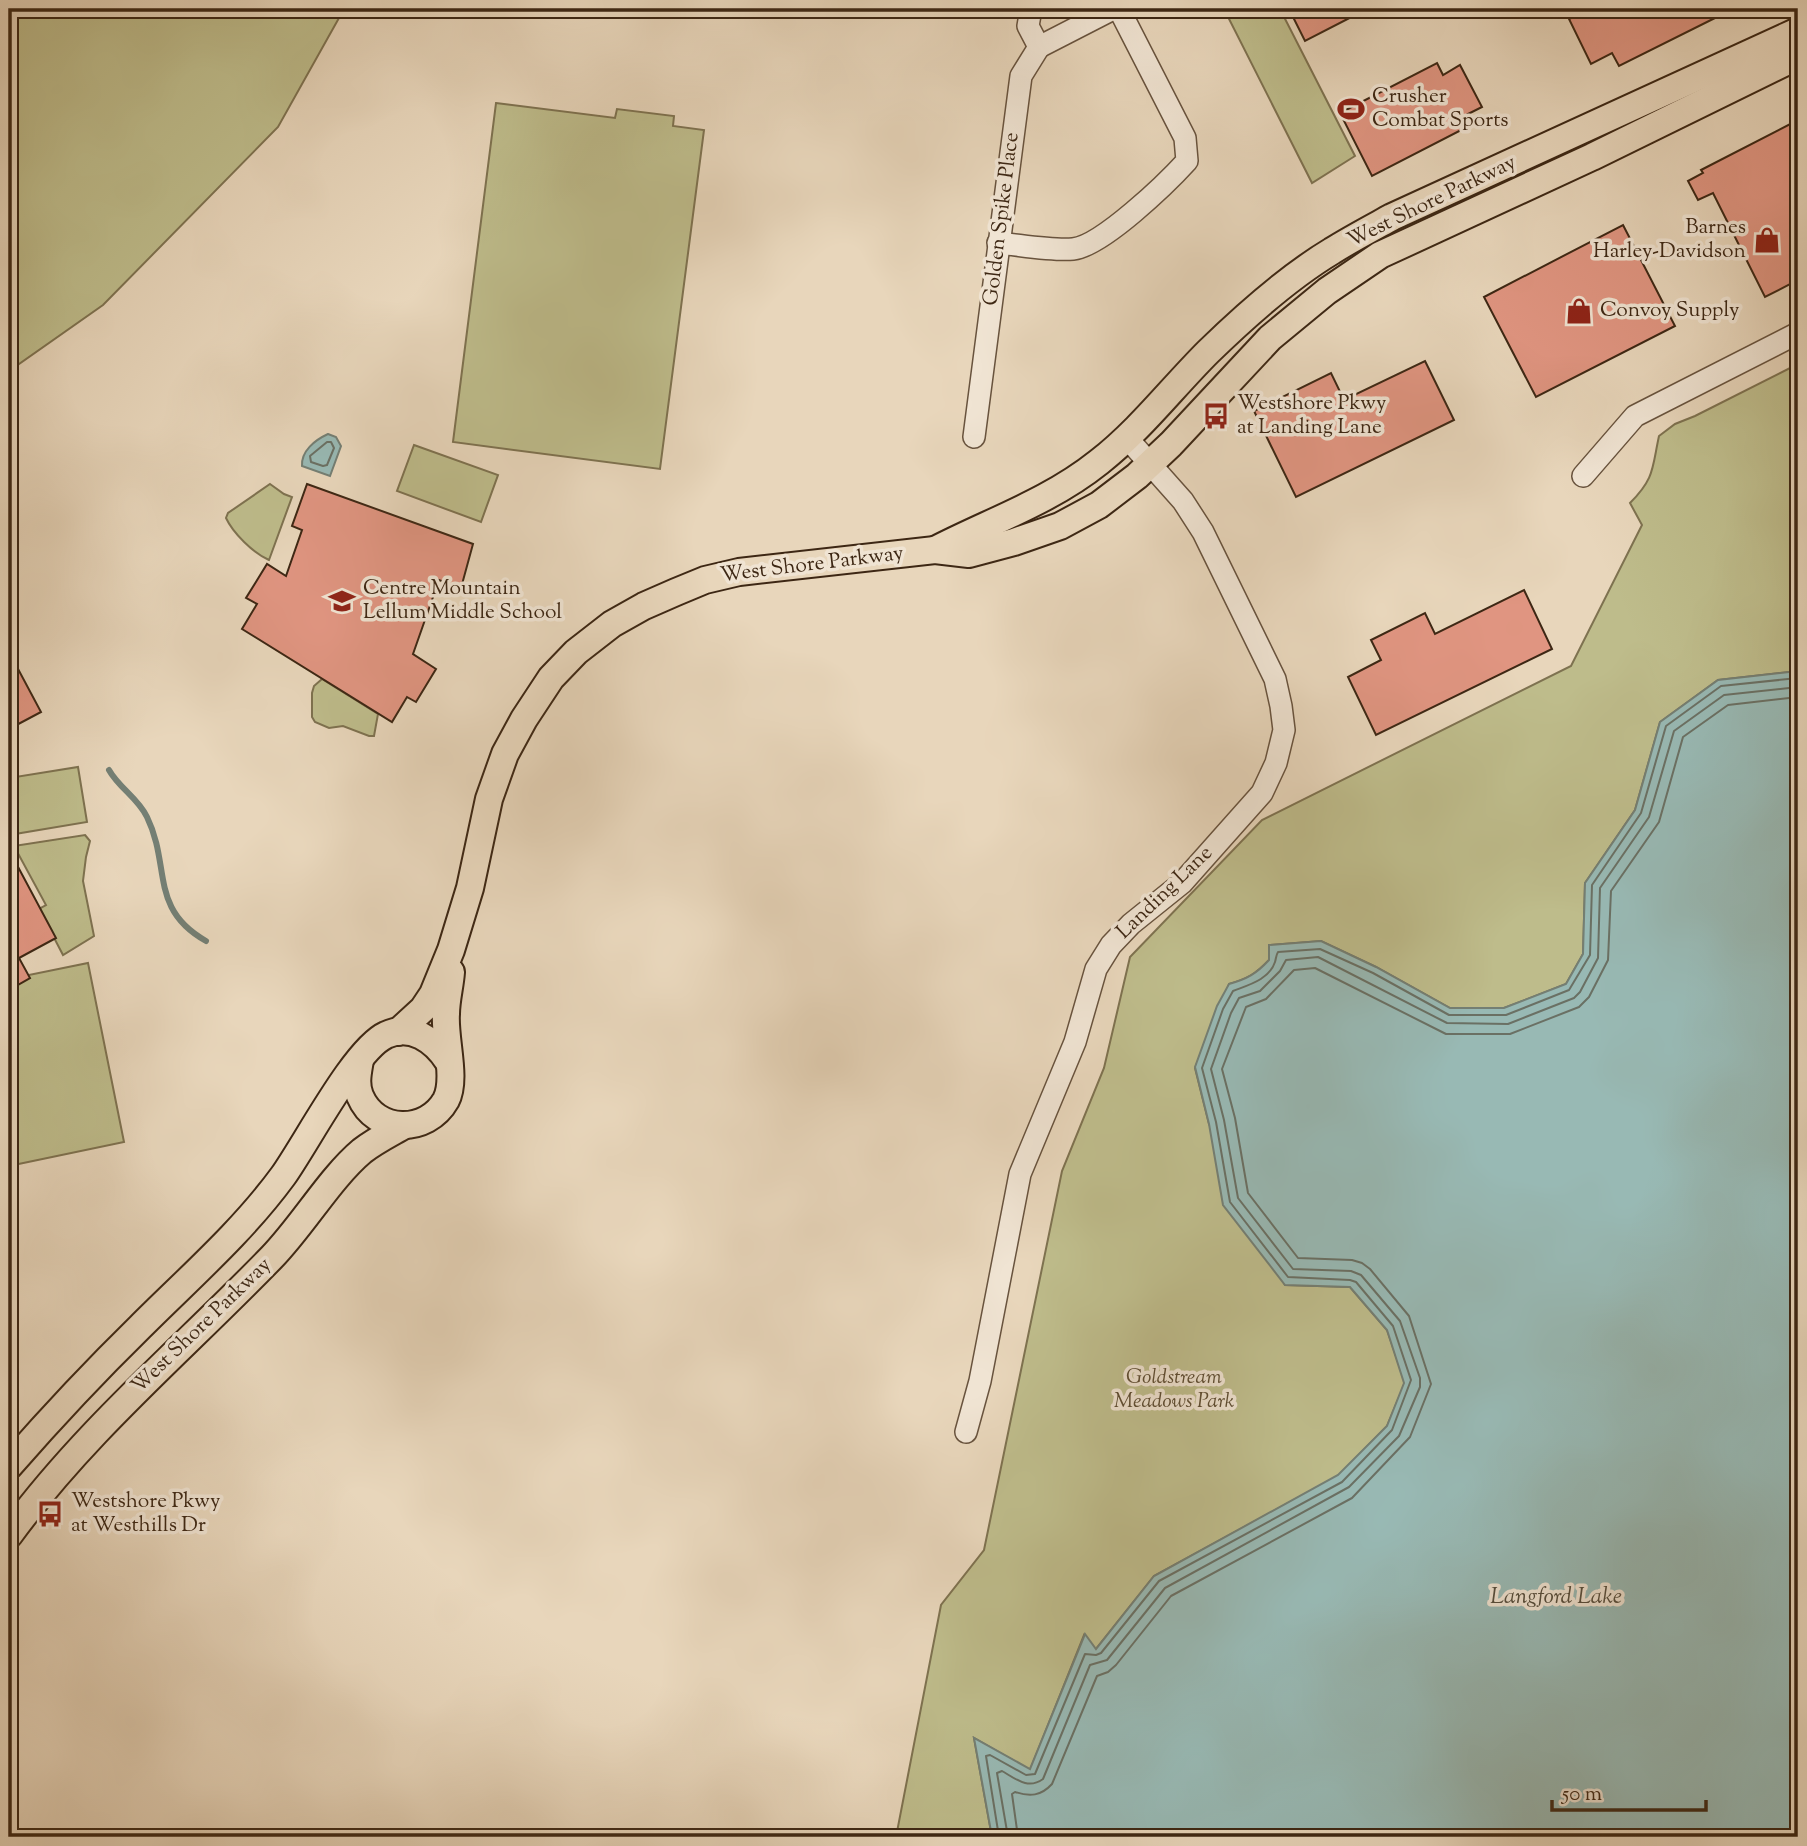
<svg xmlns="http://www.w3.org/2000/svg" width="1807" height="1846" viewBox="0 0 1807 1846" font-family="'Sorts Mill Goudy',serif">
  <rect width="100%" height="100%" fill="#e8d6bb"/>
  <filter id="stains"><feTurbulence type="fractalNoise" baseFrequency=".00286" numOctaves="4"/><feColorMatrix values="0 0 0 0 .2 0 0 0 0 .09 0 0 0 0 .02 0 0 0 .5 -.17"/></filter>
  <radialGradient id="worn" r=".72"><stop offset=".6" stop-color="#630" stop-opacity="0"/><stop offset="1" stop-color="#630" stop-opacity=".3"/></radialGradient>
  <g fill="#bebc8b" stroke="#7e7250" stroke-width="2">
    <path d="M9 9H344L278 127 103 305 9 371Z"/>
    <path d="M1224 9H1280L1355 156 1312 183Z"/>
    <path d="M496 103 615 118 617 109 674 116 673 126 704 130 660 469 453 442Z"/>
    <path d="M1798 364V671L1718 680 1660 722 1635 810 1585 883 1583 954 1566 984 1504 1008H1450L1376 967 1321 941 1269 945V960C1256 974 1247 979 1229 984L1195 1068 1209 1124 1285 1285 1350 1287 1387 1330 1405 1383 1387 1426 1338 1476 1154 1576 1095 1650 1084 1635 1030 1770 974 1738 992 1837H896L941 1605 984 1550 1062 1171 1104 1068 1130 957 1262 820 1571 666 1642 525 1630 503C1655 478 1652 468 1659 436L1675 424 1695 416Z"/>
    <path d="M414 445 498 475 481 522 397 491Z"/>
    <path d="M270 484 284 494 292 497 269 560C253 553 233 533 226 518L228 513Z"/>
    <path d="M322 679 378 714 374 736H369L343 726 329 728 315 722 312 717V693L314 686Z"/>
    <path d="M78 767 87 822 9 835V778Z"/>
    <path d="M85 835 90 841 86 857 83 881 94 936 63 955 39 909 46 905 14 846Z"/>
    <path d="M88 963 124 1142 9 1166V979Z"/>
  </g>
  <g fill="#98b9b4" stroke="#747f74" stroke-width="2">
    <path d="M328 434 336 437 341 446 330 476 302 466C301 451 315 440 328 434Z"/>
    <path d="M1798 671V1837H992L974 1738 1030 1769 1085 1634 1096 1649 1154 1576 1338 1475 1387 1426 1404 1383 1387 1330 1350 1287 1285 1285 1223 1205 1209 1124 1195 1067 1217 1006 1229 984C1247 979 1256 974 1269 960V945L1321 941 1376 967 1450 1008H1504L1566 984 1583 954 1585 883 1635 810 1660 722 1718 680Z"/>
  </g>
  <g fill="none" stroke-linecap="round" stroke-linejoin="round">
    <g stroke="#6a7064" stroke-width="2">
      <path d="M327 442H331L334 448 327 465 323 466 311 462 310 456Z"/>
      <path d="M999 1837 986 1756 990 1755 1026 1775 1035 1774 1085 1654 1096 1655 1101 1653 1159 1581 1342 1482 1392 1430 1411 1380 1393 1326 1356 1282 1350 1280 1288 1277 1230 1202 1216 1122 1202 1068 1223 1009 1233 991C1248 985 1269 980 1275 962 1276 959 1276 955 1278 952L1320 949 1373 973 1449 1015H1506L1569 990 1590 955 1592 885 1641 813 1666 726 1721 686 1798 678"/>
      <path d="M1008 1837 997 1773 1002 1771C1016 1779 1028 1790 1043 1779L1090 1665 1107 1660 1165 1588 1349 1487 1399 1436 1420 1387V1378L1400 1321 1361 1275 1351 1271 1293 1269 1238 1198 1224 1120 1211 1069 1231 1013 1239 998 1260 991 1280 971 1286 960 1318 957 1447 1023 1508 1024 1574 998 1580 992 1598 958 1600 888 1649 817 1674 731 1724 695 1798 687"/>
      <path d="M1018 1837 1012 1794 1015 1792C1030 1797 1041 1796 1052 1784L1097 1676 1108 1672 1116 1665 1171 1596 1352 1498 1410 1437 1431 1384 1409 1316 1370 1269 1362 1263 1352 1260 1298 1258 1248 1193 1235 1118 1222 1069 1246 1007 1266 999 1294 970 1315 968 1446 1034H1510L1579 1007 1589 997 1608 960 1611 891 1659 822 1683 737 1728 705 1798 697"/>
    </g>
    <path stroke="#747f74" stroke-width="6" d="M109 770C119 788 138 798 147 817 171 866 149 909 206 941"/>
  </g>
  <g fill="#e09581" stroke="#3d2714" stroke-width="2">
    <path d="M1289 9H1367L1305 41Z"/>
    <path d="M1589 9H1733L1619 66 1612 53 1591 64 1569 19Z"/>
    <path d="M1437 63 1443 75 1460 65 1482 107 1464 116 1469 126 1372 176 1340 113Z"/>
    <path d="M1798 120V280L1765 297 1713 193 1698 200 1688 181 1703 173 1701 170Z"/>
    <path d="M1623 225 1675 326 1536 397 1484 297Z"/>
    <path d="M1425 361 1454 420 1296 497 1254 411 1331 373 1344 400Z"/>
    <path d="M307 484 473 544 461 588 439 580 413 654 436 669 416 702 407 697 392 722 242 629 257 604 246 598 267 564 286 576 302 530 292 526Z"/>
    <path d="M1524 590 1552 649 1376 735 1348 677 1381 660 1371 640 1425 613 1435 634Z"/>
    <path d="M9 652 41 712 9 729Z"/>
    <path d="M9 850 56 938 19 958 30 978 9 990Z"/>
  </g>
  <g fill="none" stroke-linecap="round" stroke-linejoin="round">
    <g stroke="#68533e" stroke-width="24">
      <g id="minor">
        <path d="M1031 9 1028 26 1039 47"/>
        <path d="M1039 47 1113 9"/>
        <path d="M998 243C1020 245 1053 251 1073 249 1102 246 1167 183 1187 161L1185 138 1119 9"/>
        <path d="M974 437 1021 76 1039 47"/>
        <path d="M1583 476 1635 416 1798 333"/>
        <path d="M966 1432 980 1381 1020 1174 1075 1042 1096 969 1111 945 1131 924 1182 883 1262 793 1276 763 1284 730 1281 706 1275 679 1203 532 1183 501 1127 438"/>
      </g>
    </g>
    <g stroke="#3d2714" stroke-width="30">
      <g id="major">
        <path d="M935 550C991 521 1049 502 1099 462 1140 430 1171 389 1208 352 1245 316 1287 278 1332 251 1351 239 1372 228 1392 217L1798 31"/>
        <path d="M398 1032 423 1009 433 994 451 950 470 888 489 799 505 754 524 719 551 678 576 652 612 624 644 606 676 592 705 580 739 572 935 550 969 554 1014 542 1060 526 1099 505 1137 476 1171 444 1270 338 1327 291 1380 255 1592 157 1798 56"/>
        <path d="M360 1060C358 1072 355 1084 360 1096 376 1134 427 1134 446 1100 457 1079 444 1038 446 1014 446 1000 450 986 451 972"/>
        <path d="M9 1466C51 1418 94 1372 140 1327 189 1278 242 1232 283 1176 306 1144 355 1049 386 1035 411 1023 435 1041 448 1061"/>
        <path d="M9 1535C85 1431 183 1349 272 1257 303 1225 330 1178 362 1151 375 1141 389 1134 403 1126"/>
      </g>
    </g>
    <use href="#minor" stroke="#f0e4d3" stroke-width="21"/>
    <use href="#major" stroke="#e8d6bb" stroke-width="26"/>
  </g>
  <defs>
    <g id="stadium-bare" transform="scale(2.1)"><path d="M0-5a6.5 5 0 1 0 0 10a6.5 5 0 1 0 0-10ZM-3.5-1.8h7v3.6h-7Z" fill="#8f2418" stroke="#f0e4d3" stroke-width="2.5" paint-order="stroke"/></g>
    <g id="shop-bare" transform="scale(2.1)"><path d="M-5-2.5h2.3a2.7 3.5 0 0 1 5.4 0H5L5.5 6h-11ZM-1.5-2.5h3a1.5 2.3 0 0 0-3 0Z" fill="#8f2418" stroke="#f0e4d3" stroke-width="2.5" paint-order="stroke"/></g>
    <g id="bus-bare" transform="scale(2.1)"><path d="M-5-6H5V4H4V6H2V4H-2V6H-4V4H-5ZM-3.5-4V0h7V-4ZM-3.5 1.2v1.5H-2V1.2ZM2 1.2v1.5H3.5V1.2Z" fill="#8f2418" stroke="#f0e4d3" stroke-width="2.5" paint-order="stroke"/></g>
    <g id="school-bare" transform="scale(2.1)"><path d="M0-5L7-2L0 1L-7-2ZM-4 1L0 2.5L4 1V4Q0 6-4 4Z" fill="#8f2418" stroke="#f0e4d3" stroke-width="2.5" paint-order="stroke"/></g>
  </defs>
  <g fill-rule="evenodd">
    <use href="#stadium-bare" x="1351" y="109"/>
    <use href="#shop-bare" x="1767" y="240"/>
    <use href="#shop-bare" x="1579" y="311"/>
    <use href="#bus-bare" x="1216" y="416"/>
    <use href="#school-bare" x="342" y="601"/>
    <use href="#bus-bare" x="50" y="1514"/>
  </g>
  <g text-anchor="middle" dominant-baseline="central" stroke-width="7" stroke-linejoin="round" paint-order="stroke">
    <g font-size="21" fill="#3d2714" stroke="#f0e4d3" text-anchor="start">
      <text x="1372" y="97">Crusher<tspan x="1372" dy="24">Combat Sports</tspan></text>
      <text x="1746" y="228" text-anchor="end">Barnes<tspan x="1746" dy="24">Harley-Davidson</tspan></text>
      <text x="1600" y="311">Convoy Supply</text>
      <text x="1237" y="404">Westshore Pkwy<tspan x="1237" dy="24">at Landing Lane</tspan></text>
      <text x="363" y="589">Centre Mountain<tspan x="363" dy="24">Lellum Middle School</tspan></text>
      <text x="71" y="1502">Westshore Pkwy<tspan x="71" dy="24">at Westhills Dr</tspan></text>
    </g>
    <g font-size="21" fill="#3d2714" stroke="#f0e4d3">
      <text transform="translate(1432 202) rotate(-26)">West Shore Parkway</text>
      <text transform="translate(1002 219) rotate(-83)">Golden Spike Place</text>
      <text transform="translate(812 565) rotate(-7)">West Shore Parkway</text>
      <text transform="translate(1165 893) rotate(-44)">Landing Lane</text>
      <text transform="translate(202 1326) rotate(-44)">West Shore Parkway</text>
    </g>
    <g font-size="21" font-style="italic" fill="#5d4c32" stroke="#f0e4d3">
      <text x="1174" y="1378">Goldstream<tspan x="1174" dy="24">Meadows Park</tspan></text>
    </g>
    <g font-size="23" font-style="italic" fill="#544c3c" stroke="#f0e4d3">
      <text x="1556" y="1597">Langford Lake</text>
    </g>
  </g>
  <rect width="1807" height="1846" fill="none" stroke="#e8d6bb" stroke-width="35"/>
  <rect x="10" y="10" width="1786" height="1825" fill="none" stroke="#3d2714" stroke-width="3.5"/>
  <rect x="18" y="18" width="1772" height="1811" fill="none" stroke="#3d2714" stroke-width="2"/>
  <path d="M1552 1800v10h154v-10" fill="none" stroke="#3d2714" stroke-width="3.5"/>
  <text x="1562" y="1800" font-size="21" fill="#3d2714" stroke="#f0e4d3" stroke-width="5" paint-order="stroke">50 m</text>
  <rect width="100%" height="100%" filter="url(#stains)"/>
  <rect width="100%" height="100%" fill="url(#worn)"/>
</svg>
